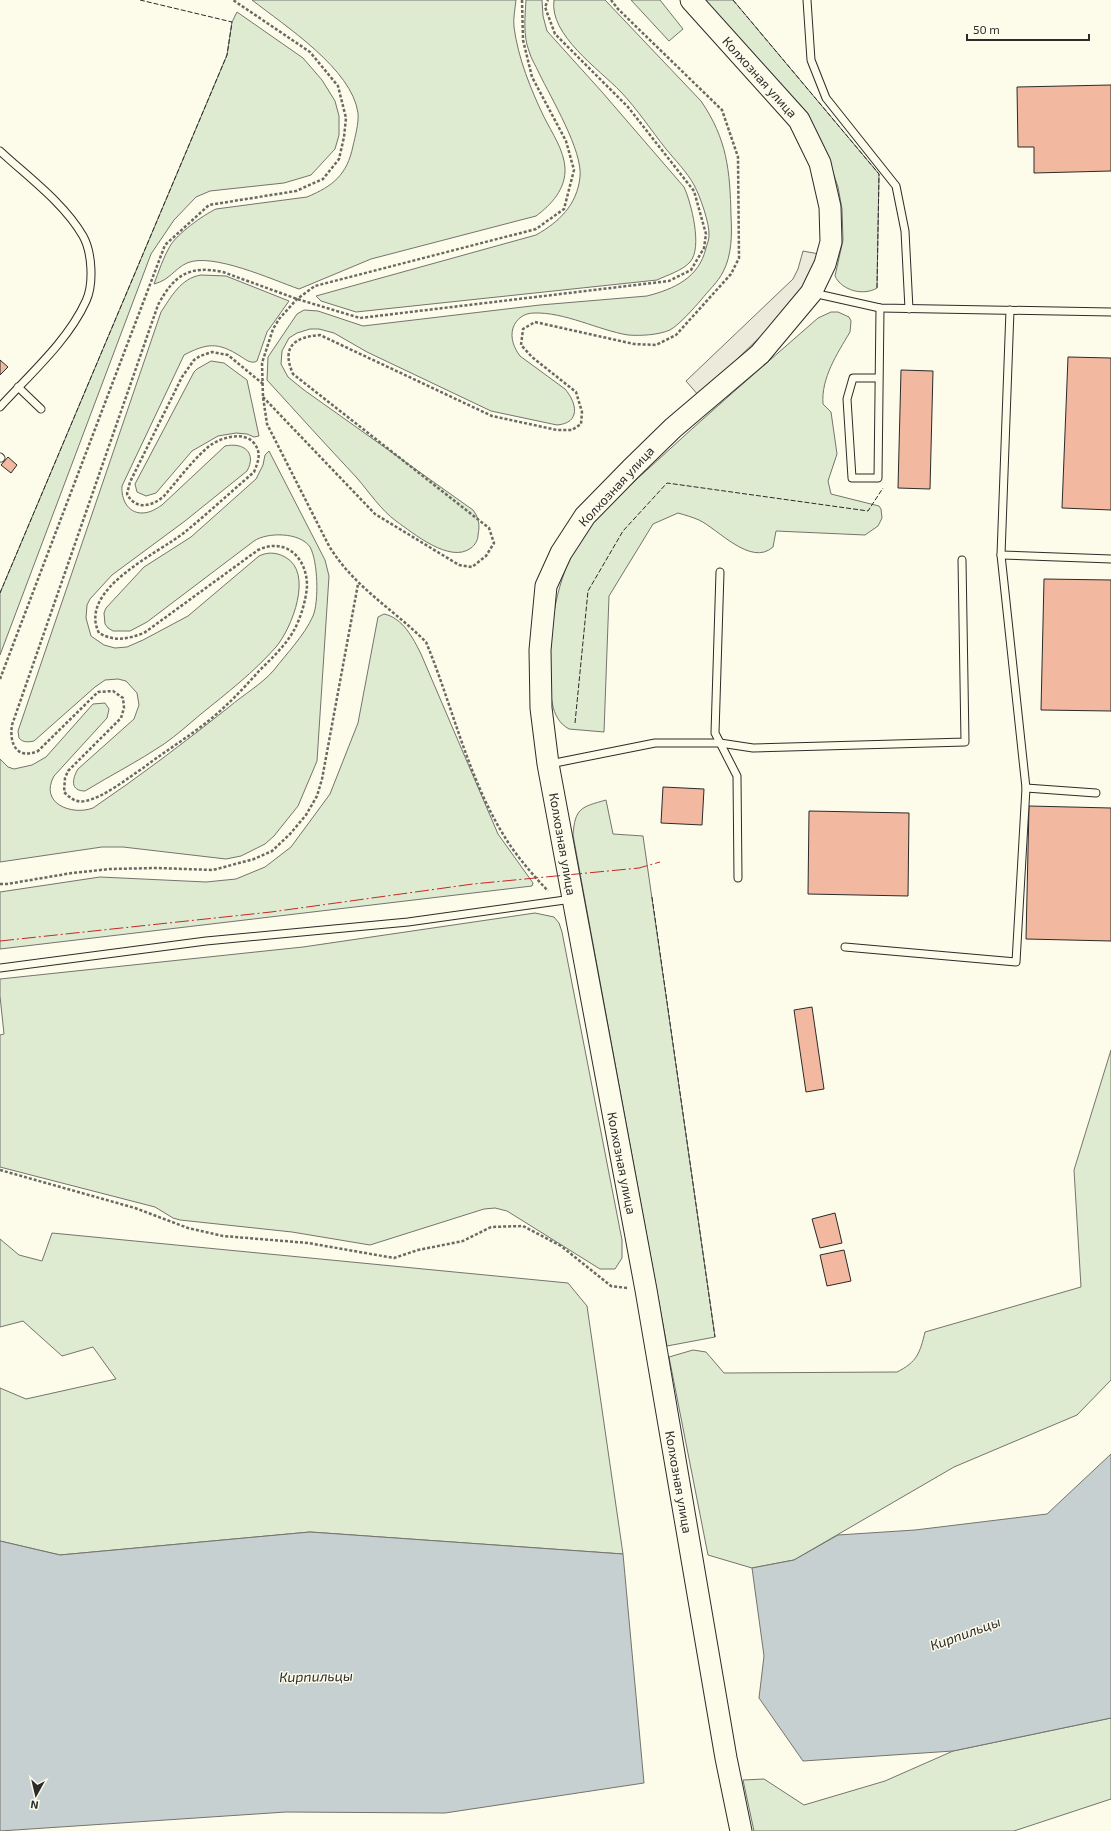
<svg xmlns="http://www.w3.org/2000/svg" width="1111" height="1831" viewBox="0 0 1111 1831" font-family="'Exo 2',sans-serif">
  <rect width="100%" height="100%" fill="#fdfbea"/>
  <g fill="#deebd1" stroke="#74746e">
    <path d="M252 0H516C515 9 513 19 514 27 518 58 531 90 544 117 552 133 564 150 565 168 566 189 551 205 536 216L371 259 299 289C273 280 212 252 187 263 174 269 170 280 154 284 159 271 163 258 170 246 177 234 203 215 216 209L307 197C333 186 347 175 353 146 355 137 359 123 358 113 352 69 285 26 252 0Z"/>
    <path d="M526 0H542L543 16 547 31 602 92 684 187C691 202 703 248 690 262 682 271 667 275 657 280L356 312 321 301 316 296 536 235C559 222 577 205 580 177 583 151 551 98 539 73 536 66 531 59 529 51 523 36 525 16 526 0Z"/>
    <path d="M554 0H605L701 101C727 139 730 170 731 216 732 234 732 255 723 272 718 282 708 291 701 300 693 309 680 324 670 330 658 335 641 336 628 335 598 330 565 312 534 313 524 313 516 319 513 328 510 338 514 348 520 356L565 389C577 403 581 423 557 425L491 411 367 352 334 333 319 329H310L297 333 289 338 282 351 281 364 288 377 304 390 473 510C479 518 480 525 478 535 478 540 475 545 471 548 450 564 413 533 396 521 381 510 369 492 357 478 327 446 297 413 267 380L268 357 297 314 304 310 318 311 363 326 540 305 647 296C674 289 699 278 706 248 707 244 709 240 709 236 710 224 700 196 694 185 687 172 675 160 666 149 651 130 637 109 621 92 599 69 549 35 554 0Z"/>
    <path d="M631 0H660L683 29 669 41Z"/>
    <path d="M703 0H733L879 174 877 288C864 296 842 291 835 276L843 240 842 209 838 187 827 155Z"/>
    <path d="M237 12 303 58 322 80 335 101 339 116V135L335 149 311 175 284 183 210 191 196 197 174 220 151 254 0 655V593L227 55 232 22Z"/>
    <path d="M201 275 226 276 289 301 267 332 257 361 255 362C249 363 245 359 240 356 218 342 207 343 184 355L122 486C121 498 127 513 142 513 150 513 156 509 162 505L225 446C244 442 257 453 247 471L185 521 112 575 90 599 87 605 86 618 91 636 104 645 115 648 127 647 143 640 188 616 259 556C267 552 276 552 285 557 314 572 292 628 276 647 254 672 227 693 201 714 189 724 177 735 164 744 139 761 111 775 85 791 70 791 72 779 78 769L134 719 139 705 137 693 126 681 118 679 105 680 95 687 34 741C29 742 23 743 19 738L18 731 161 312C171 297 181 278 201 275Z"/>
    <path d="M831 312H838L849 317 851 321 850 332C837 354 821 378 823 404L831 412 837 454 828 481 831 494 879 506 881 509 882 518 878 526 865 535 776 531 773 547C751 567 718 529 699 520 692 517 685 515 678 513L653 524 609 596 604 732 569 729C549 718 551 692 550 672 547 633 558 574 579 541 596 513 624 491 648 469 704 417 761 368 818 318Z"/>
    <path d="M211 361 224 363 247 380 259 436 254 437 247 434 236 433 218 436 192 451 156 493 146 496 137 492 135 484 194 372 197 369Z"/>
    <path d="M269 451 325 560 329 576 317 761 298 806 274 836 265 844 241 856 226 859 123 847H102L0 862V759L8 767 14 769 32 765 46 757 93 704 105 703 109 709 107 718 54 776C39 803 71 816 93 808 140 776 185 742 229 707 243 695 262 684 274 670 287 653 304 636 313 616 319 602 318 561 310 547 300 532 267 532 254 541L147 622 130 631H113L108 628 105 624 104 613 106 608 144 567 191 537 256 479 263 465 265 455Z"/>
    <path d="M384 614C403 618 413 638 421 654L498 834 533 883 532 886 0 949V892L100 877 206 882 236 879 265 867 291 847 330 794 358 723 378 617Z"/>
    <path d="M606 800 613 834 643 836 715 1337 667 1346 573 835C575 808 581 807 606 800Z"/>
    <path d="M535 913 554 917 559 923 562 932 622 1240V1258L615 1269H600L507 1211 495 1208 484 1209 370 1245 292 1232 180 1220 173 1218 155 1207 0 1167V1035L4 1034 0 996V979L303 947Z"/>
    <path d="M1111 1050V1380L1077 1415 954 1467 794 1560 752 1568 708 1555 669 1357 693 1350 706 1352 724 1373 897 1372C917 1362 920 1353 925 1332L1081 1287 1074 1170Z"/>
    <path d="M52 1233 568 1283 587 1306 623 1554 310 1532 60 1555 0 1541V1388L26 1399 116 1379 93 1347 62 1356 23 1321 0 1327V1239L19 1255 42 1261Z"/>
    <path d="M1111 1718V1799L1014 1831H754L743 1780 764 1779 804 1805 885 1781 953 1751Z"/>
  </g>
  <path fill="#eceadb" stroke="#74746e" d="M803 251 819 254 793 305 699 396 686 381 793 279 798 269Z"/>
  <g fill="#c7d0d0" stroke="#74746e">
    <path d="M1111 1454V1718L953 1751 803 1761 759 1698 764 1656 752 1568 794 1560 838 1535 915 1530 1047 1514Z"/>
    <path d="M310 1532 623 1554 644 1783 445 1813 286 1812 0 1831V1541L60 1555Z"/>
  </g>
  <g fill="#f2b8a0" stroke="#2b2b2b">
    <path d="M1111 85V171L1034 173V147H1018L1017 87Z"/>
    <path d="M1068 357 1111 358V510L1062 508Z"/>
    <path d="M0 360 8 367 0 375Z"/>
    <path d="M901 370 933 371 930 489 898 488Z"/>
    <path d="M8 457 17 465 11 473 1 465Z"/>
    <path d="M1044 579 1111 580V711L1041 710Z"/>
    <path d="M663 787 704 789 702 825 661 823Z"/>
    <path d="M1029 806 1111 808V941L1026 939Z"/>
    <path d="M809 811 909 813 908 896 808 894Z"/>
    <path d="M812 1007 824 1089 806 1092 794 1010Z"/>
    <path d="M835 1213 842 1243 820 1248 812 1219Z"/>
    <path d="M844 1250 851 1281 827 1286 820 1255Z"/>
  </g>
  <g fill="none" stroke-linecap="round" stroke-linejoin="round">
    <g stroke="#2b2b2b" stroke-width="9">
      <g id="lane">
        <path d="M807 0 811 60 826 98 896 186 905 231 909 309"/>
        <path d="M0 151C28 177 64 203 83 236 92 252 94 284 86 301 68 341 29 375 0 407"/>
        <path d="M813 293 880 308 1111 312"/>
        <path d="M879 378H853L847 399 852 478H878C879 421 879 364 880 308"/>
        <path d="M18 387 41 409"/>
        <path d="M0 457 1 458"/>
        <path d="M1001 555 1111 559"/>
        <path d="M720 572 715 733 737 776 738 878"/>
        <path d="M550 764 655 743H720L753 748 965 742 962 560"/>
        <path d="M1026 788 1096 793"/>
        <path d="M845 947 1016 962 1026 788 1001 555 1010 310"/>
        <path d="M0 968 206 941 408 922 572 899"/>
      </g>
    </g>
    <g stroke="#2b2b2b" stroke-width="23">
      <path id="secondary" d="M691 0 799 120 820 163 830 207 831 242 825 264 811 293 760 354 673 428 631 469 585 516 561 553 546 586 540 650 541 708 548 764 646 1290 726 1758 741 1831"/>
    </g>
    <g stroke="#6a6964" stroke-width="2.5" stroke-dasharray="3 2" stroke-linecap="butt">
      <path d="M522 0 523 40 532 77 566 141 574 170 564 209 536 229 315 286 297 299 279 319 273 329 262 363 263 397 267 424 329 546C355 588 392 608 426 642 453 707 468 779 506 839 518 858 533 875 548 891"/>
      <path d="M263 384 228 355 212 352 200 356 194 360 182 377 130 482 127 494C136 511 153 506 164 496 178 480 191 462 207 448 218 438 243 430 254 443 262 453 258 462 254 472 231 492 208 513 185 532 159 553 77 589 99 633 115 642 127 639 144 633L258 550C285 537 307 557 307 586 306 601 300 620 293 632 284 647 271 659 259 671 243 689 226 707 207 722 187 738 164 752 143 768 128 778 103 798 85 801 76 803 70 798 64 792L65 778 68 771 121 718 124 708 123 698 113 691 98 692 38 751C17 760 9 744 12 725L158 305C174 275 189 265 223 272L297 299 360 318 669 281 691 270 704 248 706 234 694 191 628 107 555 34 545 7 548 0"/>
      <path d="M263 397 375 514 459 565 472 567 486 556 494 543 489 528 293 374C281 347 294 337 320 335L492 416 557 430H572L581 424 582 412 576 392 532 357 521 345 523 329 535 322 634 344 656 345 676 335 731 274 739 258 738 157 722 110 618 9 611 0"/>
      <path d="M0 679 165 245 209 205 296 191 323 179 339 159 344 137 346 118 338 86 310 52 233 0"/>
      <path d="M0 884H7L72 873 110 869 157 868 213 870 254 859 272 851 290 834 306 815 317 796 322 779 358 584"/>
      <path d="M0 1170 135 1208 188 1228 223 1236 308 1243 394 1258 418 1250 463 1241 491 1227 523 1226 561 1246 611 1286 627 1288"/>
    </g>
    <use href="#lane" stroke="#fdfbea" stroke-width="7"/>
    <use href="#secondary" stroke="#fdfbea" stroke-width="21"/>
    <g stroke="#2b2b2b" stroke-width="1" stroke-dasharray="5 2" stroke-linecap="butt">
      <path d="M733 0 879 174 877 288"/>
      <path d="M0 593 227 55 232 22 140 0"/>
      <path d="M575 723 588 591 623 531 667 483 868 511 883 488"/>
      <path d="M652 897 715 1337"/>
    </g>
    <path stroke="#c62828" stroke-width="1" stroke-dasharray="14 3 2 3" stroke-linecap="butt" d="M0 941 271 912 473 884 639 868 660 862"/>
  </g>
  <g text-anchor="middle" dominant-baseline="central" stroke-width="3" stroke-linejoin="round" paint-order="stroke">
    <g font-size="13" fill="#2b2b2b" stroke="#fdfbea">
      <text transform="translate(760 77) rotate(48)">Колхозная улица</text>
      <text transform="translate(616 486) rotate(-47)">Колхозная улица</text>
      <text transform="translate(563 844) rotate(80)">Колхозная улица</text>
      <text transform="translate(622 1163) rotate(79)">Колхозная улица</text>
      <text transform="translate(679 1482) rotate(80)">Колхозная улица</text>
    </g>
    <g font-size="14" font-style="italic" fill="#2b2b2b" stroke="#fdfbea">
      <text transform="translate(965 1633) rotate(-20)">Кирпильцы</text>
      <text transform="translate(316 1676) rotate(-1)">Кирпильцы</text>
    </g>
  </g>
  <g transform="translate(36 1795) rotate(188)" stroke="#fdfbea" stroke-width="3" paint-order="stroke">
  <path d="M0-3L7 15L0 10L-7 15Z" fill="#2b2b2b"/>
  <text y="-6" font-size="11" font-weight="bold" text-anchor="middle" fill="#2b2b2b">N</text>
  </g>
  <path d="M967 34v6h122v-6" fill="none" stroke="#2b2b2b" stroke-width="2"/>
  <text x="973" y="34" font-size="12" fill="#2b2b2b" stroke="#fdfbea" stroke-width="3" paint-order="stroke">50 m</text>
</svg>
